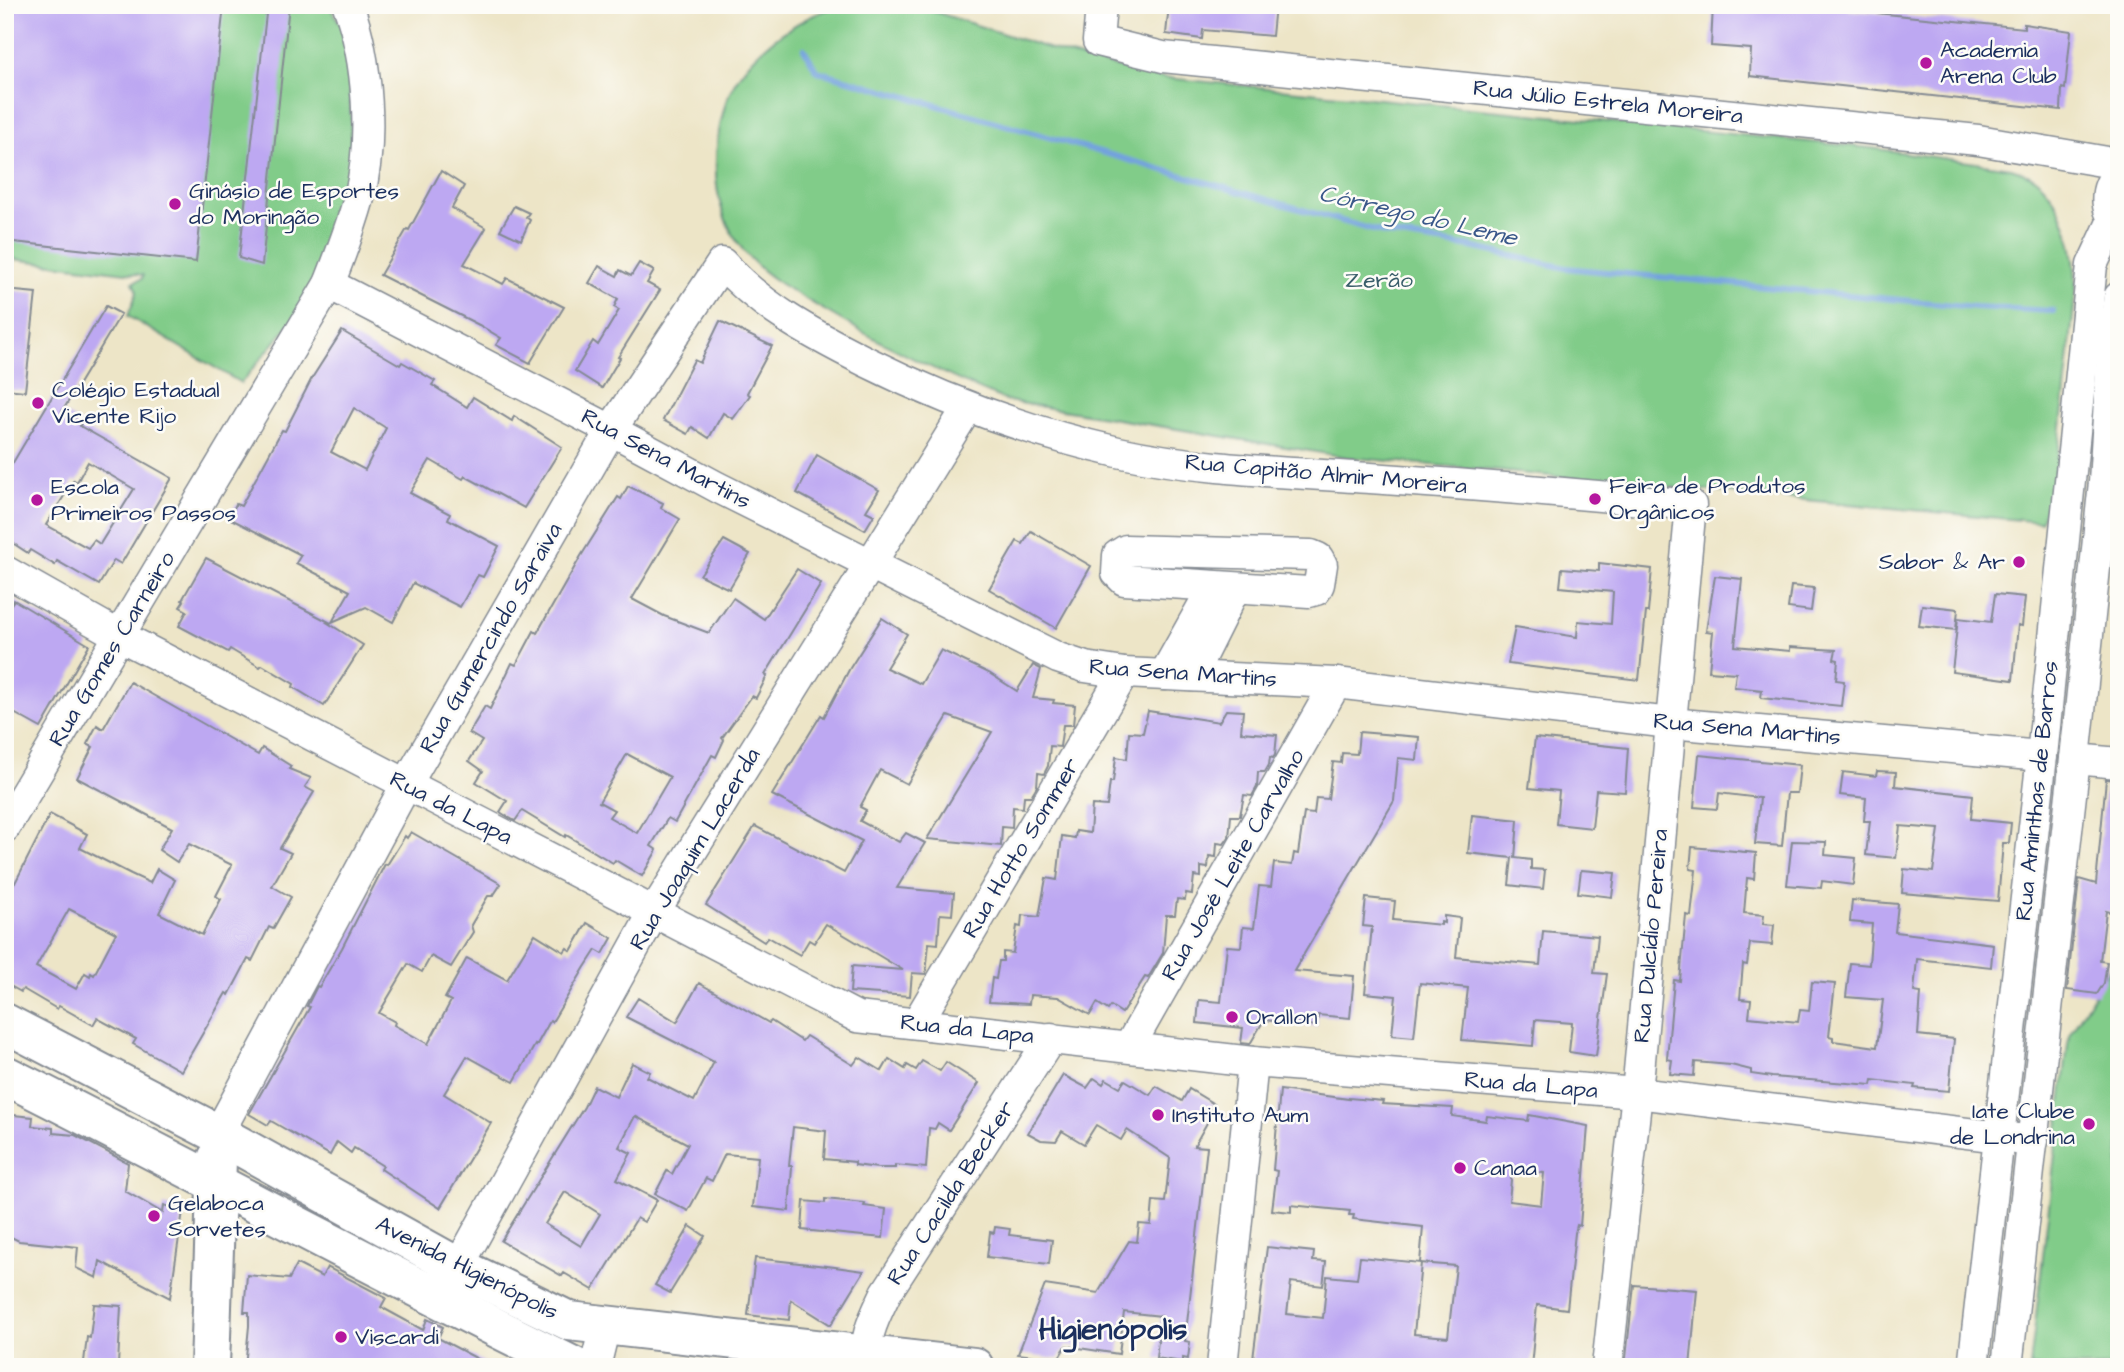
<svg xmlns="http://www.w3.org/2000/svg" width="2124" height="1372" viewBox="0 0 2124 1372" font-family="'Architects Daughter',sans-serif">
  <rect width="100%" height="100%" fill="#fdfcf7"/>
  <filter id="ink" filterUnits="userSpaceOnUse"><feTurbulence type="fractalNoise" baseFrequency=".0143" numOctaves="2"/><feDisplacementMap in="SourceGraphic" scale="14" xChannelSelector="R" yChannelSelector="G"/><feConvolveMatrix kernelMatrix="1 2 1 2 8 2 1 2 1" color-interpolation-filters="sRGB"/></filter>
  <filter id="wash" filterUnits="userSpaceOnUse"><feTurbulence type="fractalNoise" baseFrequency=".00686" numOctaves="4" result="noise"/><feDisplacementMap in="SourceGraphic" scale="28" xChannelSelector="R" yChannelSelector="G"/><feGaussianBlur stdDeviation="1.57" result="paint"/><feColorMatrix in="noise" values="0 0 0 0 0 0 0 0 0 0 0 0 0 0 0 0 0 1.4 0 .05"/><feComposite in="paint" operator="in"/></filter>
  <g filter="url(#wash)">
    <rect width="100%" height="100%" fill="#ede5c7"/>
    <g fill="#81cc89" stroke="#4e7e74" stroke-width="2">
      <path d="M5 5H328L346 32 354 171 335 236 299 313 241 383 128 316 137 292 133 282 142 279 143 275 5 258Z"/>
      <path d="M843 5H909L923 8 1066 54 1157 77 1871 148 2011 168C2021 171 2033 175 2041 183 2066 208 2076 254 2076 288L2058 455 2054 480 2041 522 1346 457 1008 401C943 375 879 343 819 307 792 291 762 275 743 250 710 207 711 157 724 109 737 58 795 17 843 5Z"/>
      <path d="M2119 954V1367H2030L2069 1035Z"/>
    </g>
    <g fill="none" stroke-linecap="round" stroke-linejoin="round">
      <path stroke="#73a3dd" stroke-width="6" d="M804 49 817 71 1387 234 1471 247 1566 268 1975 307 2053 311"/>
    </g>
    <g id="blocks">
      <g fill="#bda8f2" fill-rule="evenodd">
        <path d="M5 5H224L196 262 5 241Z"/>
        <path d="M267 5H289L262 265 239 258Z"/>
        <path d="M1169 5H1275L1272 36 1203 30 1202 39 1166 34Z"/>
        <path d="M1713 5H1836L1848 6 1847 10 2024 28V24L2071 31 2065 89 2062 88 2061 110 1750 76 1751 49 1711 46Z"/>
        <path d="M441 171 464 186 452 208 486 228 464 264 503 284 507 278 564 307 530 363 496 345 501 338 479 325 380 275 407 229 409 230Z"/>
        <path d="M514 206 529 213 526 217 530 220 521 240 500 230Z"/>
        <path d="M639 263 654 271 647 283 660 290 618 357 620 358 602 388 575 371 593 341 598 345 619 310 614 307 618 299 589 283 599 266 617 276 620 270 631 276Z"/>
        <path d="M5 290 36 293 25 391 5 389Z"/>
        <path d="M106 306 121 314 62 412 81 423 80 426 172 478 121 564 114 560 99 585 57 561 55 565 30 550 28 553 5 538V476ZM88 462 134 489 100 544 94 540 88 548 46 525 74 480 77 482Z"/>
        <path d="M720 321 772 346 747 393 750 395 733 419 723 413 709 438 692 427 688 434 663 420 694 360 700 363Z"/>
        <path d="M342 331 400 365 402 362 435 381 432 385 467 407 473 397 512 421 514 416 562 447 524 508 465 476 463 479 430 460 410 493 450 514 448 519 499 546 483 577 478 575 460 607 413 583 393 622 366 607 332 622 350 591 296 563 301 555 229 518 236 504 241 506 282 430 285 431 312 378ZM354 408 386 428 365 470 331 452Z"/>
        <path d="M817 455 879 490 866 511 874 515 865 530 797 493Z"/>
        <path d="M628 486 663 503 661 508 680 519 632 599 664 616 709 633 733 598 764 619 797 569 821 584 765 675 767 676 756 698 752 696 722 738 724 740 716 757 712 755 675 822 668 818 651 846 657 850 642 876 615 860 613 863 566 835 565 837 522 811 515 821 508 817 500 812 507 801 476 782 483 771 469 761 482 741 469 733 485 706 490 709 512 663 516 665 534 631 537 633 581 556 618 497 621 499ZM627 754 670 777 637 833 609 817 614 810 599 802Z"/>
        <path d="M1031 531 1091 566 1056 628 989 589 1017 541 1023 544Z"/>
        <path d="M724 540 750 554 729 589 700 575Z"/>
        <path d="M206 558 331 623H328L363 645 324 706 293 687 294 684 262 665 260 667 230 649 228 652 179 626 187 611 180 607 184 601 182 600Z"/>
        <path d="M1599 563 1652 569 1648 612H1646L1639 680 1508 664 1515 627 1577 637 1578 621 1611 624 1613 592 1560 587 1562 568 1599 571Z"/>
        <path d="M1715 576 1742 579 1735 646 1790 651V647L1836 650 1834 659 1838 660 1836 680 1844 681 1841 706 1761 698 1762 690 1734 687 1736 673 1709 671 1713 632 1706 631Z"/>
        <path d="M1791 586 1814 588 1811 611 1788 608Z"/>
        <path d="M1995 594 2025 597 2022 626 2018 625 2013 680 1952 672 1958 618 1991 622Z"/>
        <path d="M14 600 89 645 41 728 5 708V613Z"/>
        <path d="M1922 605 1958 609 1956 630 1919 626Z"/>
        <path d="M882 618 907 634 886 668 921 684 941 650 989 673 1017 691 1033 665 1041 669 1033 698 1054 700 1053 703 1075 705 1073 725H1063L1060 747 1050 746 1048 766 1044 774 1038 773 1037 786 1031 796H1024L1023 808 1013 807 1012 828 1002 827 1001 846 927 839 992 732 948 716 907 784 880 770 860 807 866 810 860 821 899 842 906 833 925 843 897 888 954 893 952 915 940 914 938 944 929 943 926 974 912 973 910 996 850 992 852 966 903 970 826 924 814 943 809 940 800 955 768 937 764 942 706 905 755 826 844 873 862 841 772 795 821 715 824 717 850 668Z"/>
        <path d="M130 682 258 755 262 748 291 766 289 769 311 778 305 787 314 792 280 848 291 853 272 886 291 897 273 929 269 927 252 961 248 959 229 995 226 993 181 1071 133 1044 136 1039 97 1018 93 1025 59 1006 57 1009 23 989 21 992 5 983V878L15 883 50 814 87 834 80 848 131 874 150 883 157 869 175 880 159 913 202 935 221 899 216 896 232 865 189 844 177 862 159 850 172 828 77 778 93 747 87 744 97 725 103 729ZM69 909 116 933 94 975 91 973 90 976 85 973 76 989 36 967Z"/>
        <path d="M1226 710 1243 711 1241 732 1277 735 1275 755 1273 758 1270 757 1269 765 1265 772H1258L1257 787 1252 796 1244 795 1240 816H1231L1229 837 1224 844 1217 843 1216 857 1209 856 1208 868 1201 867V877L1194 876 1192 894 1186 893 1185 900 1177 899 1175 915H1166L1163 953 1148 978 1145 977 1122 1013 1111 1006 1108 1010 1097 1003 1090 1015 1058 997 1030 995 1029 1004 989 1002 992 978 996 979 999 961H1003V952L1013 953 1017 926 1021 927 1022 915 1039 917 1046 878 1057 880 1062 836 1075 838 1076 831 1090 833 1092 805 1107 806 1110 782H1113L1116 757 1127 759 1129 732 1143 733 1148 711 1219 722Z"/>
        <path d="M1359 732 1419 737 1417 760 1398 758 1394 801 1294 971 1354 976 1350 1018 1318 1015 1317 1026 1264 1020 1250 1044 1241 1043 1243 1028 1197 1023 1199 1000 1221 1002 1227 946 1241 947 1243 927 1254 928 1259 886 1271 887 1274 863 1292 865 1294 853 1298 854 1304 813 1314 814 1316 798 1328 799 1333 762 1341 763 1342 753 1357 754Z"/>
        <path d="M1535 738 1628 748 1625 792 1596 790 1592 828 1556 824 1559 791 1529 788Z"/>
        <path d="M1699 755 1800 765 1797 793H1787L1782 846 1755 844 1760 798 1719 793 1717 809 1694 807Z"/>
        <path d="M1877 771 1896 772 1895 786 1973 795 1971 819 2011 823 2009 843H2003L1998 901 1902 893 1904 869 1933 872 1939 829 1900 826 1896 858 1866 855 1870 821H1864L1866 798 1840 795 1843 772 1876 776Z"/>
        <path d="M2106 779 2119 780V914L2106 911 2100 961 2107 962 2104 983 2097 994 2067 990 2079 879 2096 884Z"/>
        <path d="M1472 815 1518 820 1515 858 1531 860V869L1545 870 1543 889 1509 885 1512 858 1468 853Z"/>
        <path d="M411 832 501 884 493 896H488L471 925 473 932 451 967 431 956 422 972 408 964 379 1013 395 1022 394 1025 428 1044 451 1001 445 998 467 958 507 980 535 934 564 952 567 948 571 951 587 923 612 938 603 954 596 950 585 967 552 1022 550 1021 536 1046 535 1045 514 1082 467 1056 444 1094 491 1123 440 1208 381 1169 383 1166 354 1148 351 1153 337 1142 330 1155 271 1121 268 1125 249 1114 310 1007 307 1006 317 986 319 987 342 948 385 864 387 865 405 836 407 838Z"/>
        <path d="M1792 841 1826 842 1825 855 1856 858 1853 885 1822 881 1821 888 1787 885Z"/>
        <path d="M1692 847 1756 853 1754 879 1747 878 1744 913 1764 915 1763 924 1774 925 1772 945 1750 943 1747 965 1743 964 1740 999 1751 1000 1749 1017 1798 1022 1800 1010 1809 1011 1812 982 1835 984 1829 1036 1833 1037V1041L1877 1047 1883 1000 1846 997 1850 963 1869 965 1872 924 1850 922 1852 900 1898 904 1895 932 1993 944 1991 967 1917 959 1914 992 1921 993 1918 1035 1954 1039 1949 1091 1914 1088 1915 1085 1873 1080 1872 1085 1772 1077 1751 1074V1070L1731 1065 1695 1062 1694 1076 1670 1074 1672 1060 1667 1059 1674 980 1680 981 1686 915 1691 916 1696 870 1690 869Z"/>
        <path d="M1581 870 1615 873 1612 897 1578 893Z"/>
        <path d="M1366 898 1395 901 1393 920 1441 925V922L1444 923V916L1460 918 1456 957 1540 965 1543 931 1598 936 1594 973 1607 974 1596 1056 1569 1052 1572 1023 1535 1020 1533 1046 1462 1040 1468 988 1420 983 1414 1037 1392 1035 1396 996 1365 993 1372 927 1363 926Z"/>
        <path d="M699 983 769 1023 771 1021 802 1041 806 1036 853 1065 859 1057 882 1071 889 1059 905 1069 907 1065 916 1070 922 1061 940 1071 946 1062 979 1083 949 1130 938 1123 935 1129 929 1128 926 1168 895 1165V1168H878L855 1165V1162L824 1159 826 1131 793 1127 789 1166H792L789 1211 753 1207 758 1157 725 1154 712 1181 706 1178 688 1211 655 1194 667 1171 672 1174 688 1144 635 1116 619 1147 631 1153 617 1179 657 1200 644 1222 637 1218 593 1290 564 1273 562 1276 501 1241 584 1107 594 1086 616 1097 632 1063 650 1072 647 1077 694 1101 714 1062 626 1017 638 998 677 1022ZM565 1192 600 1214 581 1246 545 1224Z"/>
        <path d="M1063 1075 1087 1088 1094 1078 1103 1084 1106 1079 1120 1087 1125 1080 1150 1095 1156 1086 1182 1101 1189 1089 1214 1104 1210 1110 1213 1112 1194 1146 1207 1147 1185 1341 1190 1342 1188 1359 1183 1358V1362L1156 1358 1161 1316 1124 1312 1119 1354 1066 1346 1058 1359 1018 1354 1045 1285 1098 1293 1129 1241 1137 1242 1139 1224 1151 1225 1153 1201 1165 1202 1170 1158 1127 1130 1121 1140 1096 1125 1084 1144 1062 1131 1056 1141 1041 1140 1028 1133Z"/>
        <path d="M1280 1090 1349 1099V1098L1383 1101 1382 1104 1453 1108 1452 1116 1486 1121 1487 1116 1528 1121 1529 1115 1588 1126 1580 1226 1577 1225 1575 1233 1567 1309 1537 1305 1531 1367H1252L1267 1247 1314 1252 1313 1261 1326 1262 1323 1286 1291 1282 1287 1314 1323 1318 1327 1276 1357 1279 1360 1257 1420 1263 1423 1227 1353 1219 1354 1215H1349L1350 1211 1291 1205V1212L1272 1210 1277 1171 1273 1170ZM1512 1170 1544 1173 1541 1205 1509 1201ZM1420 1263 1456 1266 1448 1337 1414 1334 1421 1263Z"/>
        <path d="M13 1115 33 1117 32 1126 53 1128V1133L75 1135 128 1163 125 1191 163 1213 164 1205 183 1211 170 1298 100 1261 97 1278 76 1268 78 1247 19 1241 5 1234V1120H12Z"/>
        <path d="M825 1199 865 1203 864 1206 886 1209 883 1238 802 1230 804 1201 825 1203Z"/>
        <path d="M690 1226 705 1236 670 1293 655 1285Z"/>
        <path d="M995 1227 1010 1229 1009 1235 1052 1240 1049 1264 987 1257 990 1232 994 1233Z"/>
        <path d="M755 1258 835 1267 864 1271 831 1325 791 1300 789 1320 748 1315Z"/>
        <path d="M297 1264 322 1277 327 1267 386 1298 381 1307 423 1330 427 1319 443 1327 438 1338 493 1367H245L249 1326V1312H244L247 1275 289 1279Z"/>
        <path d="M1634 1285 1697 1290 1690 1367H1625Z"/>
        <path d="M94 1304 121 1306 118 1365 84 1362 87 1337 90 1338Z"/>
      </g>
    </g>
  </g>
  <g filter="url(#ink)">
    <use href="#blocks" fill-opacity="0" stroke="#848a92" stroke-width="2"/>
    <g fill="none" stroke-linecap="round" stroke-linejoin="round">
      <g stroke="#848a92" stroke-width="33">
        <g id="minor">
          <path d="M1101 5 1098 41 1163 57 1978 140 2119 164"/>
          <path d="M2119 172C2103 189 2104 209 2119 226"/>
          <path d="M329 284 611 430 717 487 1058 658 1085 667 1124 673 1336 683 1670 723 2042 756"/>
          <path d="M1126 550 1311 555 1318 558 1322 565 1319 584 1316 590 1309 592 1124 580 1117 573 1118 555Z"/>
          <path d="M5 571 120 636 857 1017 1253 1062 1637 1093 2033 1141"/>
          <path d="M1164 675 1214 586"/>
          <path d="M1191 676 1235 588"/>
          <path d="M2075 759 2119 763"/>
          <path d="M5 827 329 284C340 256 351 227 359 198 374 140 368 60 348 5"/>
          <path d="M917 1023 1124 673"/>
          <path d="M1129 1047 1336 683"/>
          <path d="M218 1134 406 785 611 430 722 263C762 308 812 334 865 361 945 401 1030 432 1118 452 1200 470 1286 472 1370 478 1477 485 1584 494 1691 505L1637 1093 1607 1367"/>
          <path d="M445 1283 458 1267 654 912 968 407"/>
          <path d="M595 1367 605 1326"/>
          <path d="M869 1367C861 1341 875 1316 886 1293L1051 1038"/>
          <path d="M1222 1367 1253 1062"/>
          <path d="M1973 1367 2042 756 2092 265 2113 220"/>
          <path d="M2007 1367 2075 759 2104 482 2113 336 2119 297"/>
        </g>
      </g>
      <g stroke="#848a92" stroke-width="42">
        <g id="major">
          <path d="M5 1023 218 1134 458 1267 569 1321 974 1367"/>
          <path d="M5 1075C196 1171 384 1273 575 1367"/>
          <path d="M210 1367 217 1159"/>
        </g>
      </g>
      <use href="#minor" stroke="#fff" stroke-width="30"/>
      <use href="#major" stroke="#fff" stroke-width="38"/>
    </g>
  </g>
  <g fill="#b5179e" stroke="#fdfcf7" stroke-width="2.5">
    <circle cx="1926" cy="63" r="7"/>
    <circle cx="175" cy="204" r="7"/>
    <circle cx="38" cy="403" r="7"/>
    <circle cx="1595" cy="499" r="7"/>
    <circle cx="37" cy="500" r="7"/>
    <circle cx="2019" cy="562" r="7"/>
    <circle cx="1232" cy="1017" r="7"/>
    <circle cx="1158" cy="1115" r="7"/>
    <circle cx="2089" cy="1124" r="7"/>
    <circle cx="1460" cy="1168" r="7"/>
    <circle cx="154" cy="1216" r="7"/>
    <circle cx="341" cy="1337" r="7"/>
  </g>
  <g text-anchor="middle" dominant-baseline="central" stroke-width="5" stroke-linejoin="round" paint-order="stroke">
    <g font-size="23" fill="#1b2f5e" stroke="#fdfcf7" text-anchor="start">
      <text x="1940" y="50">Academia<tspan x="1940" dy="26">Arena Club</tspan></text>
      <text x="189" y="191">Ginásio de Esportes<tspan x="189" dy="26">do Moringão</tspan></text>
      <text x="52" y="390">Colégio Estadual<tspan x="52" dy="26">Vicente Rijo</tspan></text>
      <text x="1609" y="486">Feira de Produtos<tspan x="1609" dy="26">Orgânicos</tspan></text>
      <text x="51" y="487">Escola<tspan x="51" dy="26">Primeiros Passos</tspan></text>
      <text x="2005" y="562" text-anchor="end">Sabor &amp; Ar</text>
      <text x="1246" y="1017">Orallon</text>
      <text x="2075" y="1111" text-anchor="end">Iate Clube<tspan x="2075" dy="26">de Londrina</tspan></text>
      <text x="1172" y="1115">Instituto Aum</text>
      <text x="1474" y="1168">Canaa</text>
      <text x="168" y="1203">Gelaboca<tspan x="168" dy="26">Sorvetes</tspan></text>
      <text x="355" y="1337">Viscardi</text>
    </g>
    <g font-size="23" fill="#1b2f5e" stroke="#fdfcf7">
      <text transform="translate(1608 102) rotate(6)">Rua Júlio Estrela Moreira</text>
      <text transform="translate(666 459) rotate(28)">Rua Sena Martins</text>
      <text transform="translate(1326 474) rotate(5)">Rua Capitão Almir Moreira</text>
      <text transform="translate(491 638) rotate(-60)">Rua Gumercindo Saraiva</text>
      <text transform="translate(112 649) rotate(-59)">Rua Gomes Carneiro</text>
      <text transform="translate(1183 673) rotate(4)">Rua Sena Martins</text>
      <text transform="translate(1747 729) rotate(5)">Rua Sena Martins</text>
      <text transform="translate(2037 791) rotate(-84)">Rua Aminthas de Barros</text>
      <text transform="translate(451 808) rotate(27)">Rua da Lapa</text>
      <text transform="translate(1021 848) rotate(-59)">Rua Hotto Sommer</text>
      <text transform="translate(695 849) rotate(-59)">Rua Joaquim Lacerda</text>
      <text transform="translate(1233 865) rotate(-60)">Rua José Leite Carvalho</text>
      <text transform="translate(1651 936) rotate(-85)">Rua Dulcídio Pereira</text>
      <text transform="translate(967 1029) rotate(6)">Rua da Lapa</text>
      <text transform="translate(1531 1085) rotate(5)">Rua da Lapa</text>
      <text transform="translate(951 1193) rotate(-57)">Rua Cacilda Becker</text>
      <text transform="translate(467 1268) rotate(27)">Avenida Higienópolis</text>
    </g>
    <g font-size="23" fill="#3a5e6b" stroke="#fdfcf7">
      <text x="1379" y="280">Zerão</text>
    </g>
    <g font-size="24" font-style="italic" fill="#3a588a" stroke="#fdfcf7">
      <text transform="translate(1418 216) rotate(13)">Córrego do Leme</text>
    </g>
    <g font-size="30" font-weight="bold" fill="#1b2f5e" stroke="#fdfcf7">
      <text x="1113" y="1330">Higienópolis</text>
    </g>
  </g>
  <rect width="2124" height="1372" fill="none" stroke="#fdfcf7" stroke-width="28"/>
</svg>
